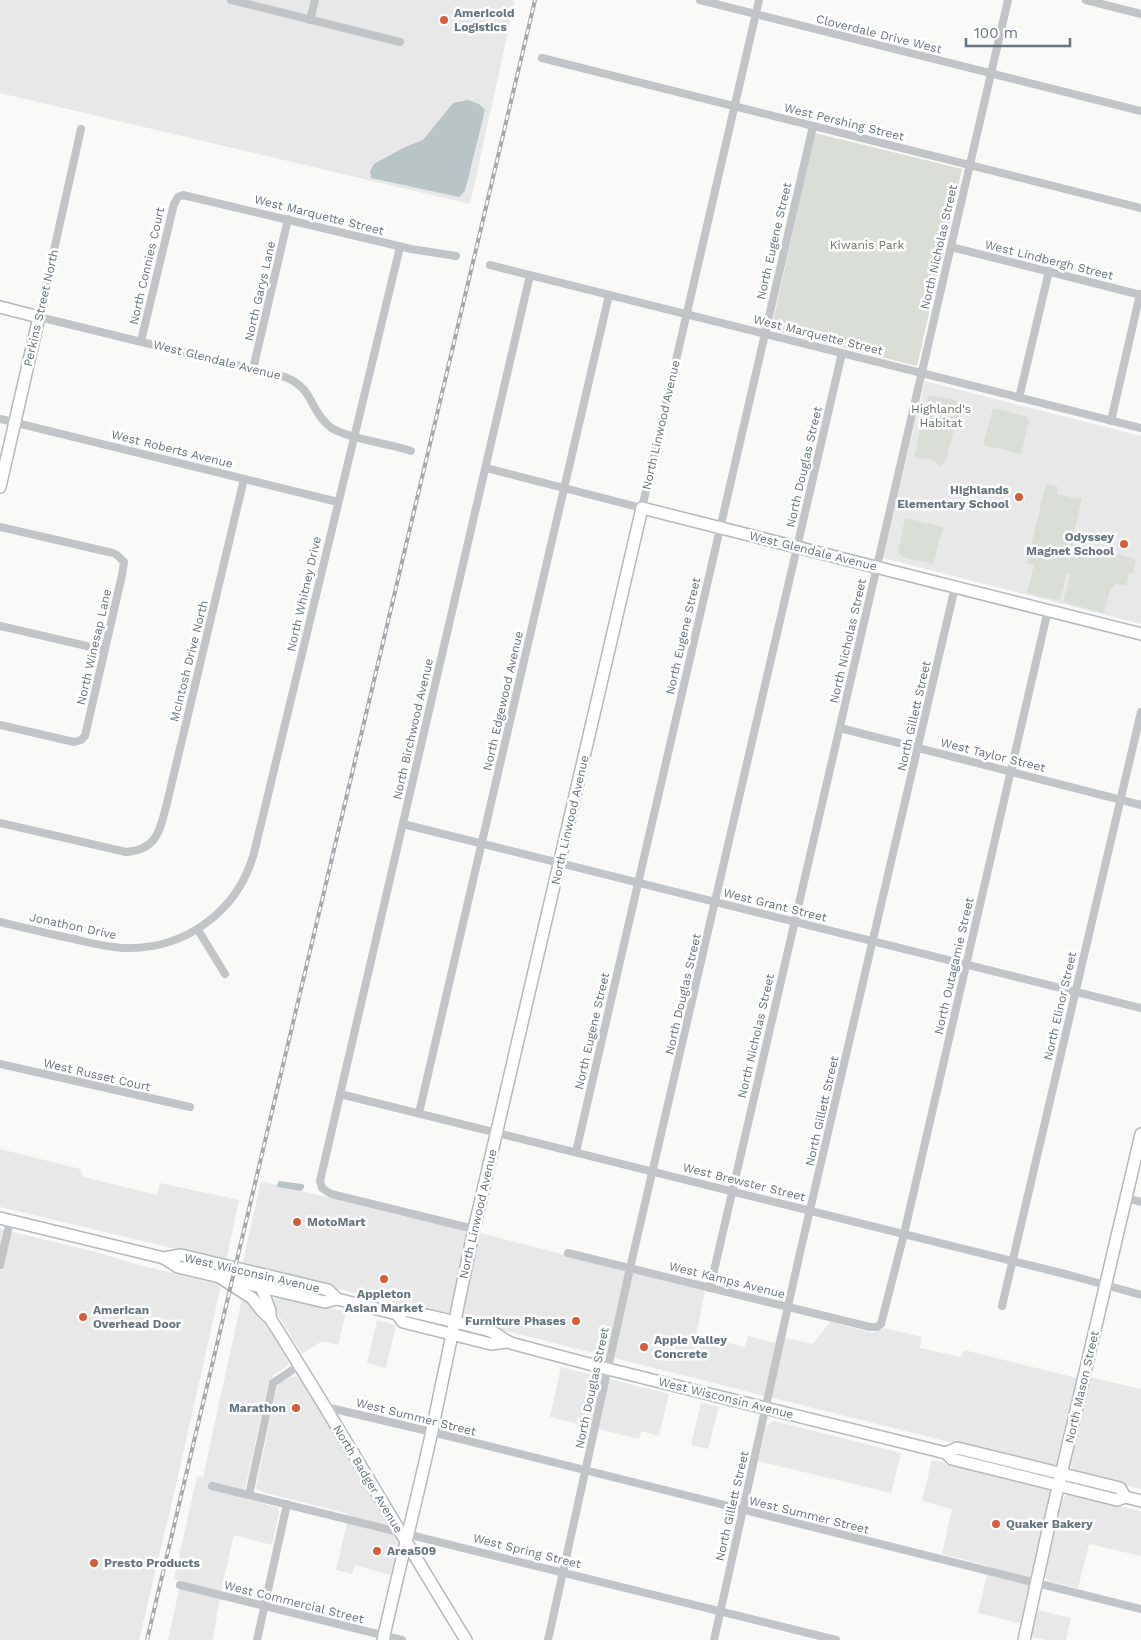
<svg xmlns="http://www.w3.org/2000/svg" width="1141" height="1640" viewBox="0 0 1141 1640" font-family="'Work Sans',sans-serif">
  <rect width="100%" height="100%" fill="#f9f9f7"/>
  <g fill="#e7e8e7">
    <path d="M0 0H515L470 204 0 93Z"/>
    <path d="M925 381 1141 436V624L883 558Z"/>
    <path d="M0 1149 80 1169 84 1177 157 1195 160 1183 239 1200 226 1261 0 1207Z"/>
    <path d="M261 1181 402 1216 480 1233 705 1291 696 1335 745 1347 748 1336 775 1343 777 1336 813 1344 830 1322 872 1333 884 1328 922 1337 920 1348 961 1357 964 1350 1077 1378 1056 1464 1049 1467 242 1265Z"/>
    <path d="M0 1229 100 1253 135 1264 221 1285 175 1489 139 1640H0Z"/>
    <path d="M243 1294 259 1312 289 1362 287 1366 274 1375 268 1384 243 1498 279 1508V1513L272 1545 234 1535 221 1590 213 1640H168L181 1581 174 1579 197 1476 203 1477Z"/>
    <path d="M281 1296 346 1312 338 1345 322 1341 302 1354 273 1306 274 1298Z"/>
    <path d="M377 1320 396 1325 386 1368 367 1363Z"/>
    <path d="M561 1367 669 1394 659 1436 641 1431 639 1439 550 1417Z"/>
    <path d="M296 1376 301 1380 397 1538 398 1544 391 1575 355 1565 352 1574 336 1570 349 1514 262 1492 256 1488 277 1386 280 1383 291 1377Z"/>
    <path d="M1090 1377 1141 1389V1489L1076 1473 1070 1465Z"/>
    <path d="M701 1403 719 1407 708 1449 691 1445Z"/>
    <path d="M774 1421 901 1453 891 1493 758 1461 767 1425Z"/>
    <path d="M932 1460 1042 1486 1049 1490 1050 1495 1046 1514 1022 1624 978 1613 989 1566 942 1554 952 1509 922 1501Z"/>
    <path d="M1067 1493 1141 1511V1556L1089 1544 1078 1588 1048 1581 1045 1575 1062 1501Z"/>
    <path d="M1037 1610 1071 1618 1066 1640H1046L1031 1637Z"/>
  </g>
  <g fill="#d9ded6">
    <path d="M815 133 962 169 917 366 771 330Z"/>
    <path d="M930 396 953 399 959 402V412L948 451V456L941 466 929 458 918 459 914 455C918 445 919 436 920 426 921 420 921 423 923 418 926 412 927 404 928 397Z"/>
    <path d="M993 408 1025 416 1029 421 1021 454 983 445Z"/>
    <path d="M1046 484 1058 487 1057 494 1078 499 1079 497 1082 498 1071 543 1136 559 1133 573H1129L1126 586 1115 584 1110 590 1104 613 1063 602 1070 574 1067 573 1060 601 1027 593 1034 565 1027 563Z"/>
    <path d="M905 518 943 527 933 564 903 557 898 552Z"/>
  </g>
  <g fill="#b9c4c7">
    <path d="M468 100 479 104 485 110 465 191 459 197 371 178 370 171 374 164 403 148 423 140 453 103Z"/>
    <path d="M279 1181 302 1184 304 1185V1188L301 1191 278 1187 277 1185Z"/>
  </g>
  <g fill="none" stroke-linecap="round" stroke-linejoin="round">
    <g stroke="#b3b9bd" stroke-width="14">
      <g id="secondary">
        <path d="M0 307 39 317 0 487"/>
        <path d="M0 1218 164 1258 178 1267 325 1302 337 1299"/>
        <path d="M164 1258 181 1255 328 1290 337 1299 397 1314 403 1322 491 1344 506 1342"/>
        <path d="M218 1276 252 1298 262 1311 270 1318C337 1424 400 1533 466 1640"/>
        <path d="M261 1286 270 1311V1318"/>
        <path d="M397 1314 405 1310C433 1317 462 1323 490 1331 499 1334 505 1342 514 1344L608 1369 946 1453 952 1459 1117 1500 1125 1497 1141 1501"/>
        <path d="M946 1453 957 1448 1120 1488 1125 1497"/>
        <path d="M383 1640C398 1573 415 1507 430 1440 445 1370 459 1299 474 1229L642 508 1141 634"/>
        <path d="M1024 1640 1048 1530 1141 1134"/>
      </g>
    </g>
    <g stroke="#c1c5c8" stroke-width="8">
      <path d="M231 0 400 42"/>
      <path d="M700 0 1141 111"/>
      <path d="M1086 0 1141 14"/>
      <path d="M310 20 315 0"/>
      <path d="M542 58 1141 208"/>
      <path d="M81 129 39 317 285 377C314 388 309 410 330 427 345 438 391 444 411 451"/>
      <path d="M951 247 1141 295"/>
      <path d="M490 265 1141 428"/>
      <path d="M141 341 174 204 178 197 183 195 411 249 456 256"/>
      <path d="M253 369 288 219"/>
      <path d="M1019 398 1049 271"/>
      <path d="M0 419 338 502"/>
      <path d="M1111 421 1140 294"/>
      <path d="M486 468 642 508 759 0"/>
      <path d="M0 527 113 553 117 555 124 562 122 575 85 736 81 740 74 742 0 725"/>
      <path d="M0 626 104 650"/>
      <path d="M840 728 1141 805"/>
      <path d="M0 823 126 852C158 850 160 829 167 803L244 479"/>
      <path d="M403 824 1141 1008"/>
      <path d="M0 922C25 928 49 934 74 939 91 943 109 948 127 948 186 949 238 911 254 853L400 247"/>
      <path d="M198 930 225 974"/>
      <path d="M0 1064 190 1107"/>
      <path d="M340 1094 1069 1275 1141 1295"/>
      <path d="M419 1113 609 295"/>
      <path d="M576 1152 813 126"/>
      <path d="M1126 1198 1141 1202"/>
      <path d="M474 1229 331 1194 322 1188 320 1181 530 275"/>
      <path d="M568 1253 870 1327H877L881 1324 904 1234 1048 610"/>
      <path d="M0 1265 10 1221"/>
      <path d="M710 1288 1008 0"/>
      <path d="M1002 1306 1141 712"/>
      <path d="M326 1407 432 1432 1141 1609"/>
      <path d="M212 1486 836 1640"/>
      <path d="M249 1495 273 1383 300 1365"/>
      <path d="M180 1585 402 1640"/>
      <path d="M257 1640 287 1504"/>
      <path d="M548 1640 630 1268 842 353"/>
      <path d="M714 1640 799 1257 955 587"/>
    </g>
    <use href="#secondary" stroke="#fff" stroke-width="11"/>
    <g stroke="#a3a9ae" stroke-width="4">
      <path id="rail" d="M147 1640 535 0"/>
    </g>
    <use href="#rail" stroke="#fff" stroke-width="2" stroke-dasharray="5.5" stroke-linecap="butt"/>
  </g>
  <g fill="#d65d3a" stroke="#fff" stroke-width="2">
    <circle cx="444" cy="20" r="5"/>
    <circle cx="1019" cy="497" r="5"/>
    <circle cx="1124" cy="544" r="5"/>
    <circle cx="297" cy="1222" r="5"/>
    <circle cx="384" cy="1279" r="5"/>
    <circle cx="83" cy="1317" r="5"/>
    <circle cx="576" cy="1321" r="5"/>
    <circle cx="644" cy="1347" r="5"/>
    <circle cx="296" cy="1408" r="5"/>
    <circle cx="996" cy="1524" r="5"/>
    <circle cx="377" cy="1551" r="5"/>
    <circle cx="94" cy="1563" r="5"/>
  </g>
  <g text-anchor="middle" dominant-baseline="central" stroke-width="5" stroke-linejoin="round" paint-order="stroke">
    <g font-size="12" font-weight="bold" fill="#66757f" stroke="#fff" text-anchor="start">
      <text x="454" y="13">Americold<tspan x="454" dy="14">Logistics</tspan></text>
      <text x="1009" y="490" text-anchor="end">Highlands<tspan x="1009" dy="14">Elementary School</tspan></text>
      <text x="1114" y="537" text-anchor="end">Odyssey<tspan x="1114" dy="14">Magnet School</tspan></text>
      <text x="307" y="1222">MotoMart</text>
      <text x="384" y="1294" text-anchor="middle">Appleton<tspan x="384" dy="14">Asian Market</tspan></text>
      <text x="93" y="1310">American<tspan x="93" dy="14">Overhead Door</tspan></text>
      <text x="566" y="1321" text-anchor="end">Furniture Phases</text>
      <text x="654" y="1340">Apple Valley<tspan x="654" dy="14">Concrete</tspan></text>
      <text x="286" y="1408" text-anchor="end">Marathon</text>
      <text x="1006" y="1524">Quaker Bakery</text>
      <text x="387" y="1551">Area509</text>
      <text x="104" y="1563">Presto Products</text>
    </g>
    <g font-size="12" fill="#66757f" stroke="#fff">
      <text transform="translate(879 34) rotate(14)">Cloverdale Drive West</text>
      <text transform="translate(844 122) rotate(14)">West Pershing Street</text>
      <text transform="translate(319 215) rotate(14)">West Marquette Street</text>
      <text transform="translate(774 241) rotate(-77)">North Eugene Street</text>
      <text transform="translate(939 247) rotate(-77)">North Nicholas Street</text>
      <text transform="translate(1049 260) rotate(14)">West Lindbergh Street</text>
      <text transform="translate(147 266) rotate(-77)">North Connies Court</text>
      <text transform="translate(260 291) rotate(-77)">North Garys Lane</text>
      <text transform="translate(41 308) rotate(-77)">Perkins Street North</text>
      <text transform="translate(818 335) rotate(14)">West Marquette Street</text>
      <text transform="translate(217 360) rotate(14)">West Glendale Avenue</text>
      <text transform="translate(661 425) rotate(-77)">North Linwood Avenue</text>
      <text transform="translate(172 449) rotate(14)">West Roberts Avenue</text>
      <text transform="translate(804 467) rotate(-77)">North Douglas Street</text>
      <text transform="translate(813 551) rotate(14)">West Glendale Avenue</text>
      <text transform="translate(304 594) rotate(-77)">North Whitney Drive</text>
      <text transform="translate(683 636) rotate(-77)">North Eugene Street</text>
      <text transform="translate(848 641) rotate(-77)">North Nicholas Street</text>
      <text transform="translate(94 647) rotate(-77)">North Winesap Lane</text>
      <text transform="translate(189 661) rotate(-76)">McIntosh Drive North</text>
      <text transform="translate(503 701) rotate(-77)">North Edgewood Avenue</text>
      <text transform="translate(914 716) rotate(-77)">North Gillett Street</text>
      <text transform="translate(413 729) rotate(-77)">North Birchwood Avenue</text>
      <text transform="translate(993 755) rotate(14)">West Taylor Street</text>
      <text transform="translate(570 820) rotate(-77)">North Linwood Avenue</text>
      <text transform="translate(775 905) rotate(14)">West Grant Street</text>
      <text transform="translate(73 926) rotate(12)">Jonathon Drive</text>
      <text transform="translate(954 966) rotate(-77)">North Outagamie Street</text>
      <text transform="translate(683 994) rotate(-77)">North Douglas Street</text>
      <text transform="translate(1060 1006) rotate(-77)">North Elinor Street</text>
      <text transform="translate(592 1031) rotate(-77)">North Eugene Street</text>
      <text transform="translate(756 1036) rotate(-77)">North Nicholas Street</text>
      <text transform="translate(97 1075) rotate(13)">West Russet Court</text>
      <text transform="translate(822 1111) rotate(-77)">North Gillett Street</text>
      <text transform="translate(744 1182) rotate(14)">West Brewster Street</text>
      <text transform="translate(478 1214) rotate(-77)">North Linwood Avenue</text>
      <text transform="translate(252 1273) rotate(13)">West Wisconsin Avenue</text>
      <text transform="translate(727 1280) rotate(14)">West Kamps Avenue</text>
      <text transform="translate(1082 1387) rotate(-77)">North Mason Street</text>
      <text transform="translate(592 1388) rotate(-78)">North Douglas Street</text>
      <text transform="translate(726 1398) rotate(14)">West Wisconsin Avenue</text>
      <text transform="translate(416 1417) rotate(14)">West Summer Street</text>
      <text transform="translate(368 1479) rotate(59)">North Badger Avenue</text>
      <text transform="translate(732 1506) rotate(-77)">North Gillett Street</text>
      <text transform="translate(809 1515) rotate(14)">West Summer Street</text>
      <text transform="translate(527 1551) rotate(14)">West Spring Street</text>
      <text transform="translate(294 1602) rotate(14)">West Commercial Street</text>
    </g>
    <g font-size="12" fill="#687865" stroke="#fff">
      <text x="867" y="245">Kiwanis Park</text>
      <text x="941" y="409">Highland's<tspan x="941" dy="14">Habitat</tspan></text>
    </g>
  </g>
  <path d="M966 38v8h104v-8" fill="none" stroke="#66757f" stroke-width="2.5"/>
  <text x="974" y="38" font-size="15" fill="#66757f" stroke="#ffffff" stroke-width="4" paint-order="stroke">100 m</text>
</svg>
